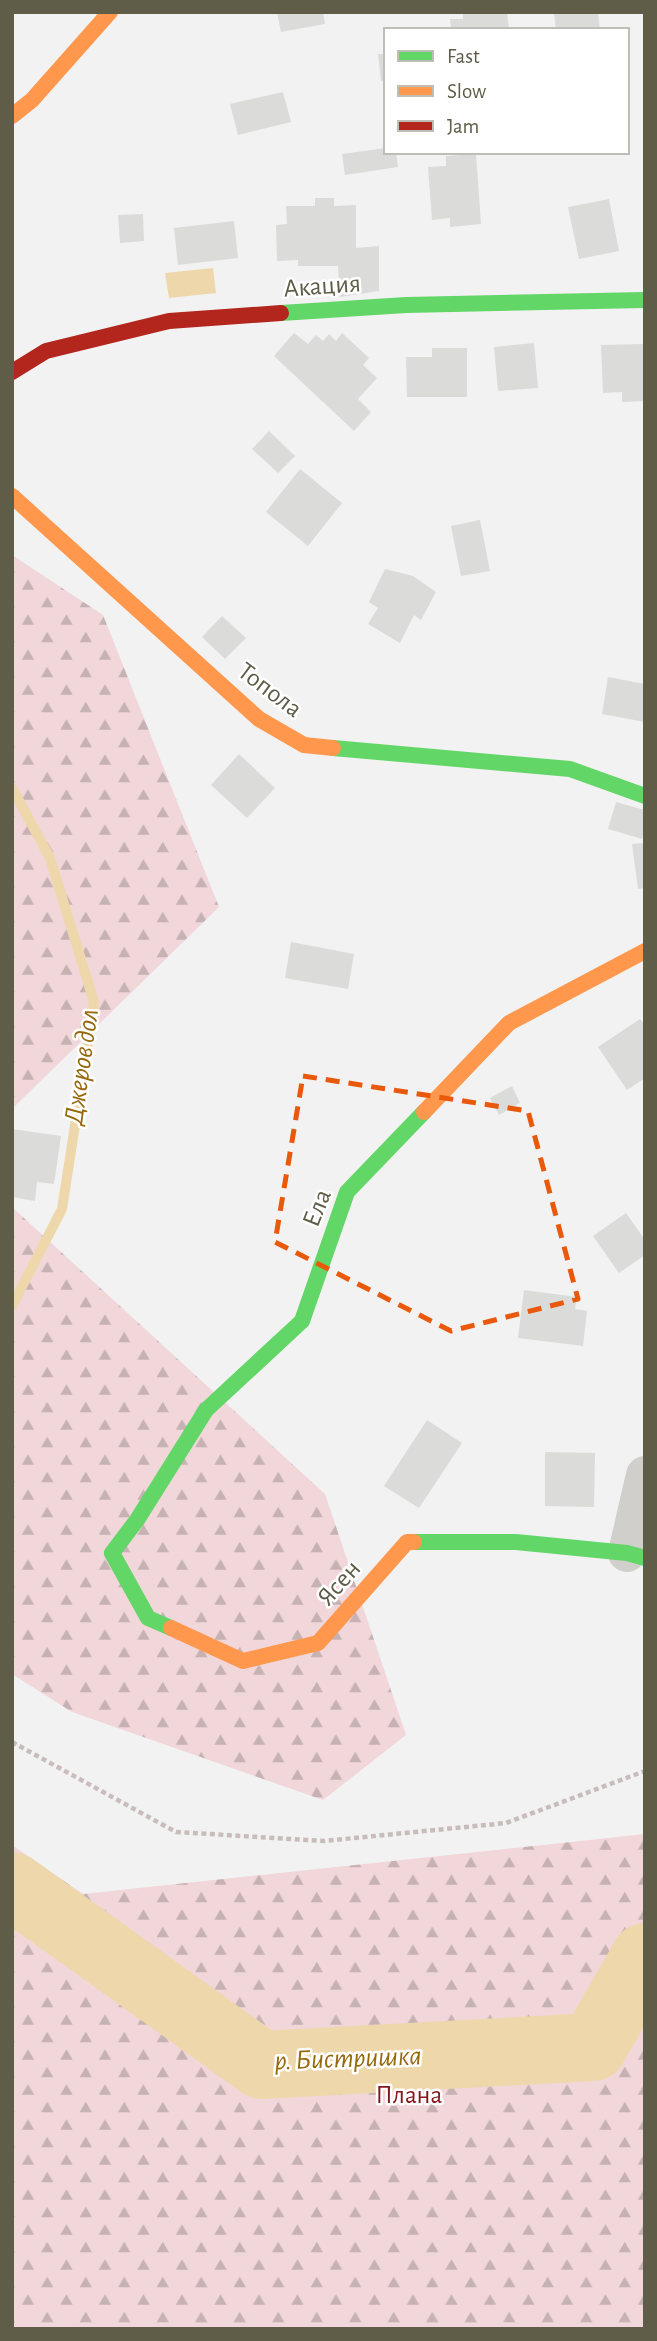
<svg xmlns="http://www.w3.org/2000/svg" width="657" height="2341" viewBox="0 0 657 2341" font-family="'Alegreya Sans',sans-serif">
  <defs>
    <pattern id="forest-firs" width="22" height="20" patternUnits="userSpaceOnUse" patternTransform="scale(1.75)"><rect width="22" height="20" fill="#f1d6da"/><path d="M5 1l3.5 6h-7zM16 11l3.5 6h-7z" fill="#c6b1b3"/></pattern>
  </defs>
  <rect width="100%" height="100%" fill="#f2f2f2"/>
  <g fill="url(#forest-firs)">
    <path d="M12 555 103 615 219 907 12 1109Z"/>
    <path d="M12 1207 325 1494 406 1735 323 1800 72 1712 12 1674Z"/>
    <path d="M645 1834V2329H12V1845L83 1894Z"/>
  </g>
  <path fill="#eed8ab" d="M213 268 216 293 169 298 165 273Z"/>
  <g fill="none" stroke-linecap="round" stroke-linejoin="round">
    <path stroke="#eed8ab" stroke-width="10" d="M12 788 50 858 94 1002 62 1209 12 1306"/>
    <path stroke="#eed8ab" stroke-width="68" d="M12 1886 262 2065 593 2047 645 1957"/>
  </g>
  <g fill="#dbdbda">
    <path d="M277 12H323L325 24 281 32Z"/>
    <path d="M463 12H507L509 30H451L450 19H463Z"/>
    <path d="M554 12H598L600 30H556Z"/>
    <path d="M378 54H386V80L381 81Z"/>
    <path d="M283 92 291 122 238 135 230 104Z"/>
    <path d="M386 148V152H396L398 167 345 175 342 154Z"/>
    <path d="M476 154 481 224 450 227V218L432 220 428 167 446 166V156Z"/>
    <path d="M315 198H334V206L356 205V248L379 246V291L340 297 338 266H298V260L277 261 276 225 287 224 286 206H315Z"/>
    <path d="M609 199 619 251 579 259 568 207Z"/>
    <path d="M143 214 144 241 120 243 118 215Z"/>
    <path d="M234 221 238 258 178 265 174 228Z"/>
    <path d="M294 333 308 344 316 335 323 341 329 334 336 341 342 333 369 358 363 365 377 378 358 399 371 412 354 431 274 356Z"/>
    <path d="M534 343 538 388 498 391 494 347Z"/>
    <path d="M645 344V401L622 402V392L603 393 601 345Z"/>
    <path d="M432 348H467V397H407L406 357H432Z"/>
    <path d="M269 431 295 456 278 473 252 449Z"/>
    <path d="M300 469 342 503 308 546 266 512Z"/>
    <path d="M480 520 490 571 461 576 451 526Z"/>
    <path d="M385 569 413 576 436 592 421 620 414 615 400 643 368 624 378 608 369 602Z"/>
    <path d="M222 616 246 638 225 659 202 637Z"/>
    <path d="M608 677 645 684V722L602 714Z"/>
    <path d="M239 754 275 788 247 818 211 785Z"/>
    <path d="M616 802 645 810V827L642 839 608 829Z"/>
    <path d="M645 843V888L638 889 632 844Z"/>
    <path d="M291 942 354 954 348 989 285 978Z"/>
    <path d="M640 1019 645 1025V1078L627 1090 598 1047Z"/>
    <path d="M512 1086 520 1103 499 1115 490 1098Z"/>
    <path d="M12 1129 61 1136 54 1184 37 1182 35 1201 12 1197Z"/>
    <path d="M626 1213 645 1240V1255L619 1273 593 1236Z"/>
    <path d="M524 1290 577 1297 575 1309 587 1311 583 1346 518 1338Z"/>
    <path d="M427 1420 462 1443 419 1508 384 1486Z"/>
    <path d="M545 1452 595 1453 594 1507 545 1506Z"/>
  </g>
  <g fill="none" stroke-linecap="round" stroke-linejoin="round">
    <path stroke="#c8bdbc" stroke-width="4.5" stroke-dasharray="5 3.5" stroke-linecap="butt" d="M12 1742 176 1832 324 1841 506 1823 645 1771"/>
    <path stroke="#d0cfcb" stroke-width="38" d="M627 1553 645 1475"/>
    <g stroke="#63d668" stroke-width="16">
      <path d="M281 313 406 305 645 300"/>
      <path d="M333 748 570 769 645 796"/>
      <path d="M414 1542H516L627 1553 645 1558"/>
      <path d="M171 1628 148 1618 112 1553 137 1520 206 1410 302 1321 347 1192 424 1112"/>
    </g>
    <g stroke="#ff974d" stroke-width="16">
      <path d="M12 116 32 100 110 12"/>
      <path d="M12 496 259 719 304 745 333 748"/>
      <path d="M424 1112 509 1023 645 951"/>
      <path d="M171 1628 243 1661 318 1643 407 1542H414"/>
    </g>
    <path stroke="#b3261e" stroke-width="16" d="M12 372 46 351 169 321 281 313"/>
  </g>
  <path fill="none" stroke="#e8590c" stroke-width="5" stroke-dasharray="14 9" stroke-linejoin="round" d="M303 1076 528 1111 578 1299 451 1331 275 1242Z"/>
  <g text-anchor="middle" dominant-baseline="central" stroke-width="5" stroke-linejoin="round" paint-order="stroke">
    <g font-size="26" fill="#5f5d48" stroke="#fff">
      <text transform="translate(322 286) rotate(-4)">Акация</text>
      <text transform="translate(270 690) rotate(37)">Топола</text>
      <text transform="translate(317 1208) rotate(-68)">Ела</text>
      <text transform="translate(339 1583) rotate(-48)">Ясен</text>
    </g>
    <g font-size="26" fill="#82171b" stroke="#fff">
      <text x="409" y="2095">Плана</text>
    </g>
    <g font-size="28" font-style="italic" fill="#96690c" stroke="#fff">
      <text transform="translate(82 1067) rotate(-82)">Джеров дол</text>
      <text transform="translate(348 2059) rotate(-2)">р. Бистришка</text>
    </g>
  </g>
  <rect width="657" height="2341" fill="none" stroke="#5f5d48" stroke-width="28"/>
  <rect x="384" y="28" width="245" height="126" fill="#ffffff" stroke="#bfbeb6" stroke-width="2"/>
  <rect x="398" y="51" width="35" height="10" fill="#63d668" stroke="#bfbeb6" stroke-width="2"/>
  <text x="447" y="63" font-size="21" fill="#5f5d48">Fast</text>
  <rect x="398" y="86" width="35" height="10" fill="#ff974d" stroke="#bfbeb6" stroke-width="2"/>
  <text x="447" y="98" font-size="21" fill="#5f5d48">Slow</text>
  <rect x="398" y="121" width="35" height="10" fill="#b3261e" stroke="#bfbeb6" stroke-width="2"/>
  <text x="447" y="133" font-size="21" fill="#5f5d48">Jam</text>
</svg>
